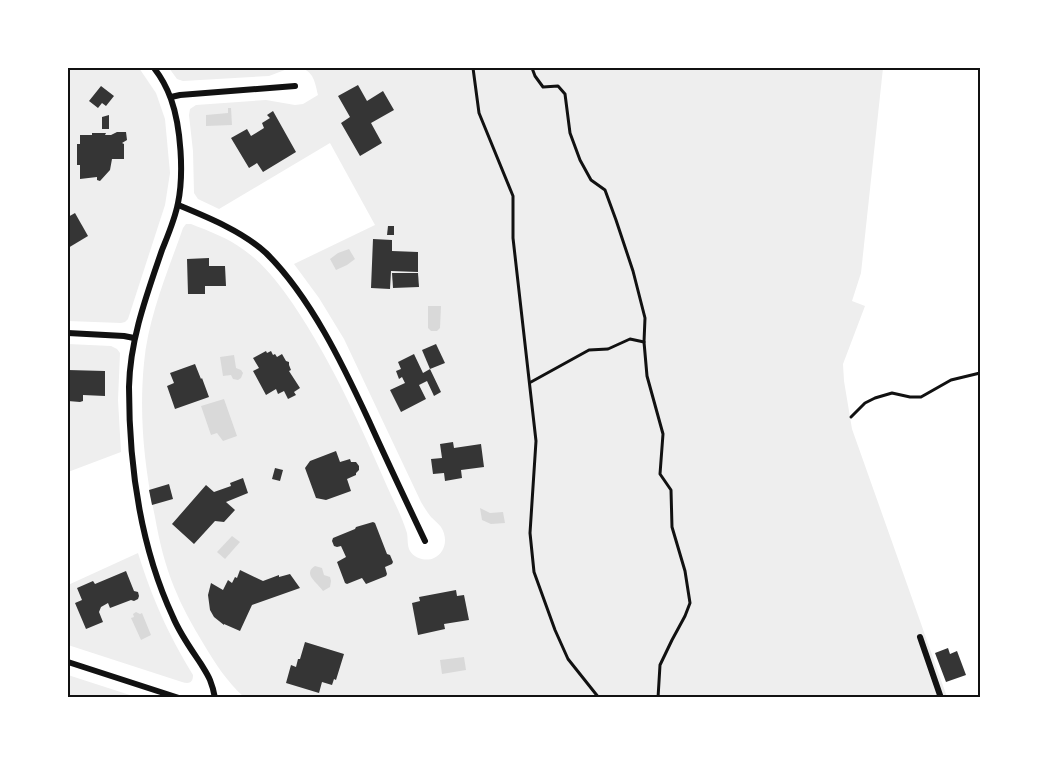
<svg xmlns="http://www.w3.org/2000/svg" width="1048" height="765" viewBox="0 0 1048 765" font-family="Overpass,sans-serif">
  <rect width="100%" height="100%" fill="#fff"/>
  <g fill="#eee">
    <path d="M68 68H139L156 93 165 119 170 173 165 205 128 319 125 322 121 323 68 321Z"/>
    <path d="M169 68H290L269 76 183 81 177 79Z"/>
    <path d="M300 68H883L861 273 852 301 865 306 843 364 844 381 852 429 947 697H244C227 682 215 663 203 643 192 625 182 607 174 587 165 565 159 540 155 517 144 466 139 414 144 363 148 317 168 271 183 228L186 224H191C209 231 228 238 244 250 264 264 279 284 293 304 333 363 362 429 391 495 397 507 403 520 407 533 408 538 407 546 410 551 414 558 426 562 434 558 446 552 448 538 441 527 438 523 434 520 431 517 427 512 424 507 421 502L344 339 319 298 294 264 375 225 330 143 219 209 198 199 194 193 193 151 189 115 190 109 196 105 266 100 295 105 303 104 318 95C315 83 314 71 300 68Z"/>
    <path d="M68 344 111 346 117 349 120 353 118 400 121 452 68 472Z"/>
    <path d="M138 553C152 598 168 634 193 675 193 683 189 684 182 682L68 645V585Z"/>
    <path d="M68 675 136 697H68Z"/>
  </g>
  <g fill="#d9d9d9">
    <path d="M228 108H231L232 125 206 126V115L228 113Z"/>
    <path d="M349 249 355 259 347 265 336 270 330 259 338 253Z"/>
    <path d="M428 306H441L440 328 437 331H431L428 328Z"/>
    <path d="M234 355 236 368 241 370 243 373 241 378 238 380 233 379 231 375 223 376 220 357Z"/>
    <path d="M224 399 237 436 223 441 217 433 211 435 201 406Z"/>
    <path d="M480 508 490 513 503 512 505 523 491 524 482 520Z"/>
    <path d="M232 536 240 542 225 559 217 552Z"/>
    <path d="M315 566 322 568 324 575 330 577 331 581 330 587 323 591C318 583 302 574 315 566Z"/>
    <path d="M136 612 140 614 142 613 151 635 141 640 131 618 134 617 133 614Z"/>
    <path d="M464 657 466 670 442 674 440 660Z"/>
  </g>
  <g fill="#353535">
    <path d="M358 85 367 101 383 91 394 110 371 123 382 143 360 156 341 123 350 117 338 96Z"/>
    <path d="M101 86 114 96 106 106 102 103 98 108 89 101Z"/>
    <path d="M273 111 296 152 263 172 257 163 249 168 231 138 247 129 251 136 264 128 262 123 270 118 267 115Z"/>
    <path d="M109 115V129H102V117Z"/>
    <path d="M117 132H126L127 140 122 143 124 144V159H112L110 170 100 181 97 180V177L80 179V165H77V144H80V135H92V133H106L105 135H111Z"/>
    <path d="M75 213 88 236 68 248V217Z"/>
    <path d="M388 226H394V235H387Z"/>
    <path d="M373 239 392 240V251L418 252V272L391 271 390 289 371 288Z"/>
    <path d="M209 258V266H225L226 286H205V294H188L187 259Z"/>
    <path d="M392 273H418L419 287 393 288Z"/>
    <path d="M436 344 445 363 430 369 422 350Z"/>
    <path d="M266 351 267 353 271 351 273 355 275 354 277 357 282 354 286 361 289 362V365L291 370 289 371 300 388 294 392 296 395 288 399 284 391 278 394 276 389 266 395 253 371 259 368 253 358Z"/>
    <path d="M414 354 423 373 430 369 441 392 434 396 427 381 419 385 426 399 401 412 390 390 405 383 402 377 399 379 396 371 401 369 398 362Z"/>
    <path d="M195 364 201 379 202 378 209 397 175 409 167 386 174 383 170 373Z"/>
    <path d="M68 370 105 371V396L83 395V401L80 402 68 401Z"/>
    <path d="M453 442 454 448 481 444 484 467 461 470 462 478 445 481 444 473 433 474 431 459 442 458 440 444Z"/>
    <path d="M336 451 340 462 350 459 351 462H356L359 466V470L356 473V475L347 479 351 491 326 500 316 498 305 468 310 461Z"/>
    <path d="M275 468 283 470 280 481 272 479Z"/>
    <path d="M243 478 248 493 226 502 235 510 224 522 215 521 194 544 172 524 206 485 214 492 231 486 230 483Z"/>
    <path d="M169 484 173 499 152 505 149 490Z"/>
    <path d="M373 522 375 523 387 554 390 555 393 562 392 564 385 567 387 574 386 576 366 584 362 578 347 584 345 583 337 562 346 557 341 546 337 547 334 546 332 541 333 538 355 529 356 527Z"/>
    <path d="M240 570 263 581 279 575V577L290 574 300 588 252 605 240 631 224 624V625L214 617 210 610 208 595 211 583 223 590 228 580 232 583 235 577 237 578Z"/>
    <path d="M126 571 134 591 138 592 139 596 138 599 134 601 131 600 110 608 108 603 101 607 99 612 103 622 86 629 75 603 82 600 77 588 93 581 95 584Z"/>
    <path d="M456 590 457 596 464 595 469 620 444 624 445 629 418 635 412 603 420 601 419 597Z"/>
    <path d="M305 642 344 654 336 680 334 679 332 685 322 682 319 693 286 683 291 665 296 667 298 659H300Z"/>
    <path d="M948 648 950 654 957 651 966 675 946 682 935 653Z"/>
  </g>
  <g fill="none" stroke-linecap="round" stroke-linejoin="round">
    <g stroke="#111" stroke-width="3">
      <path d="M473 68 479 113 513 196V238L536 441 530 533 534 572 555 630 568 659 599 698"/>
      <path d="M532 68 535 76 543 87 558 86 565 94 570 133 580 160 591 180 605 190 616 220 633 271 645 318 644 342 647 376 663 434 660 474 671 490 672 527 685 571 690 603 685 616 672 640 660 665 658 698"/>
      <path d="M531 382 589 350 608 349 630 339 644 342"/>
      <path d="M851 417 865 403 875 398 892 393 910 397H921L951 380 980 373"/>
    </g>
    <g stroke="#111" stroke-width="6">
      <path d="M154 68C161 77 167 88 171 99 181 127 184 174 178 203 175 219 168 235 162 250 147 294 130 339 129 387 129 465 140 546 173 617 180 634 191 649 201 664 204 669 208 675 210 680 212 685 214 692 215 698"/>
      <path d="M171 97 180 95 295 86"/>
      <path d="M178 205C207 217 242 231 266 253 310 296 343 365 369 421 387 461 406 501 425 541"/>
      <path d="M68 333 124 336 134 338"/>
      <path d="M920 637 941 698"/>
      <path d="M68 662 179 698"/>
    </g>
  </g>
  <rect width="1048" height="765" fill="none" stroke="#ffffff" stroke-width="138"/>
  <rect x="69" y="69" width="910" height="627" fill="none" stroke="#111" stroke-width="2"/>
</svg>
